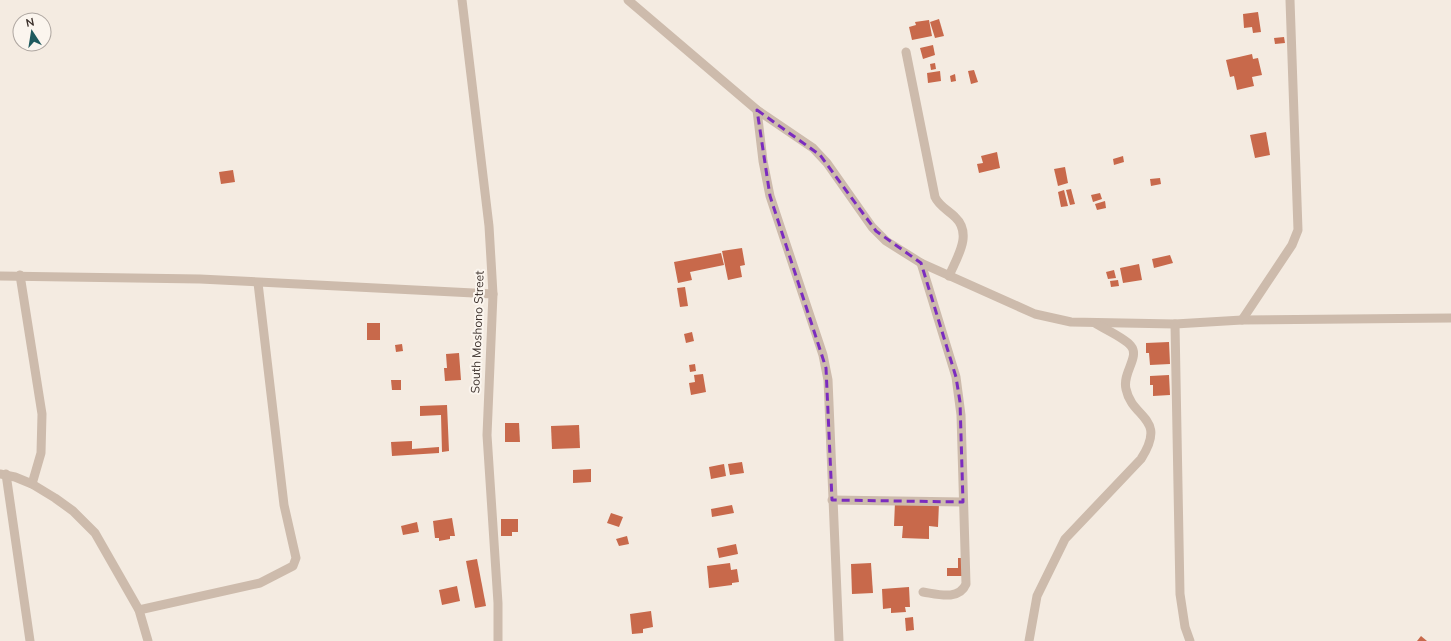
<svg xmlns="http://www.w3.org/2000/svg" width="1451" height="641" viewBox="0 0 1451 641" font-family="Mulish,sans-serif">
  <rect width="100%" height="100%" fill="#f4ebe1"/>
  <g fill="#c8694b">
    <path d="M1258 12 1261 32 1253 33 1252 27 1244 28 1243 14Z"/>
    <path d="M939 19 944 36 935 38 930 22Z"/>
    <path d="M929 20 932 36 912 40 909 27 916 25 915 22Z"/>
    <path d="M1284 37 1285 43 1275 44 1274 38Z"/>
    <path d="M933 45 935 55 923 59 920 48Z"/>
    <path d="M1252 54 1253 59 1258 58 1262 75 1252 77 1254 86 1237 90 1234 76 1230 77 1226 60Z"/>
    <path d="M935 63 936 69 931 70 930 64Z"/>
    <path d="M974 70 978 82 971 84 968 71Z"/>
    <path d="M940 71 941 81 928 83 927 73Z"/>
    <path d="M955 74 956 81 951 82 950 76Z"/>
    <path d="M1266 132 1270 155 1255 158 1250 135Z"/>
    <path d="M997 152 1000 168 979 173 977 164 983 163 981 156Z"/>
    <path d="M1123 156 1124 162 1114 165 1113 159Z"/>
    <path d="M1065 167 1068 183 1058 186 1054 169Z"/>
    <path d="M233 170 235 182 221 184 219 172Z"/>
    <path d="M1160 178 1161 184 1151 186 1150 179Z"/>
    <path d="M1071 189 1075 204 1070 205 1066 190Z"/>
    <path d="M1064 190 1068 206 1061 207 1058 192Z"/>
    <path d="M1100 193 1102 199 1093 202 1091 195Z"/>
    <path d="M1105 201 1106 208 1097 210 1095 204Z"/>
    <path d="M742 248 745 265 740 266 742 277 728 280 722 251Z"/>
    <path d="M721 253 724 265 690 272 692 280 678 283 674 262Z"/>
    <path d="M1170 255 1173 263 1154 268 1152 259Z"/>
    <path d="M1139 264 1142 280 1123 283 1120 268Z"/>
    <path d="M1114 270 1116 278 1108 279 1106 272Z"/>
    <path d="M1118 280 1119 286 1111 287 1110 281Z"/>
    <path d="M685 287 688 306 680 307 677 288Z"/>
    <rect x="367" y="323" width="13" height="17"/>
    <path d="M692 332 694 341 686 343 684 334Z"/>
    <path d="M1169 342 1170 364 1150 365 1149 353H1146V343Z"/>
    <path d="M402 344 403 351 396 352 395 345Z"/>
    <path d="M459 353 461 380 445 381 444 368H447L446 354Z"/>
    <path d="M695 364 696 371 690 372 689 365Z"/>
    <path d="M703 374 706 392 691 395 689 383 695 382 694 375Z"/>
    <path d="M1169 375 1170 395 1153 396V385H1150V376Z"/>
    <path d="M391 380H401V390H392Z"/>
    <path d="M447 405 449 451 442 452 441 415 420 416V406Z"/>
    <path d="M505 423H519L520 442H505Z"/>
    <path d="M579 425 580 448 552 449 551 426Z"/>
    <path d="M412 441V449L439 447V453L392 456 391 442Z"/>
    <path d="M742 462 744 473 730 475 728 464Z"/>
    <path d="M724 464 726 476 711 479 709 467Z"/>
    <path d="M591 469V482L573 483V470Z"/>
    <path d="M895 502 939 503 938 527 929 526V539L902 538 903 526H894Z"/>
    <path d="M732 505 734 513 712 517 711 509Z"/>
    <path d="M611 513 623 517 619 527 607 523Z"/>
    <path d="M452 518 455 536H450V539L439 541V538H435L433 521Z"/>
    <path d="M501 519H518V532H512V536H501Z"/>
    <path d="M417 522 419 532 403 535 401 526Z"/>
    <path d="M627 536 629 544 619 546 616 539Z"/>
    <path d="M736 544 738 554 719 558 717 548Z"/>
    <path d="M958 558H964V576H947V568H958Z"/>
    <path d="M477 559 486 606 475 608 466 561Z"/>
    <path d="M730 563 731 570 737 569 739 582 732 583V585L709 588 707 566Z"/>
    <path d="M871 563 873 593 852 594 851 564Z"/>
    <path d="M457 586 460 601 442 605 439 590Z"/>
    <path d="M909 587 910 607H905L906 612 891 613V608L883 609 882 589Z"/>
    <path d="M651 611 653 627 643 629V633L632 634 630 614Z"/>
    <path d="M913 617 914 630 906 631 905 618Z"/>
    <path d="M1421 636 1427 641H1417Z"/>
  </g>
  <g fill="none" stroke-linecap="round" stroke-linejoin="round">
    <g stroke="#cdbbac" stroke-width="9">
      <path d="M462 0 489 226 493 294 487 435 498 603V641"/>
      <path d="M628 0 757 110 813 148 827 163 872 227 886 241 921 263 1035 314 1071 322 1175 324 1242 320 1451 318"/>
      <path d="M906 52 935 197C939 206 948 210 955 217 973 234 957 257 949 276"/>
      <path d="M757 110 763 161 770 196 823 355 828 380 839 641"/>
      <path d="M921 263 956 377 961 415 966 584C959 601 937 594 923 592"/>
      <path d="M20 275 42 414 41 453 32 484"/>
      <path d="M0 276 200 279 493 294"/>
      <path d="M1242 320 1292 245 1298 230 1290 0"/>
      <path d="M1175 324 1180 594 1185 627 1190 641"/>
      <path d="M0 474 15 477 32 484 55 498 73 511 95 533 139 610 148 641"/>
      <path d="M6 474 30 641"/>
      <path d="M832 500 963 502"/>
      <path d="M139 610 260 583 293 566 296 558 284 505 258 283"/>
      <path d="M1029 641 1037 596 1065 539 1141 459C1168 417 1132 419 1126 389 1122 373 1140 357 1131 346 1125 338 1104 329 1095 323"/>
    </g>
  </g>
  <path fill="none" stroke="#7b2cbf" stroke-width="3" stroke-dasharray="8 5" stroke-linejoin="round" d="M757 110 820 155 876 231 921 263 956 377 960 402 963 502 832 500 826 368 770 196Z"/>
  <g text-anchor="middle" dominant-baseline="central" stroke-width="4" stroke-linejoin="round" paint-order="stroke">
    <g font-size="12" fill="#3b302b" stroke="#fbf5ee">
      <text transform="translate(477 332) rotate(-88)">South Moshono Street</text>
    </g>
  </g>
  <g transform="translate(32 32) rotate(348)"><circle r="19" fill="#fbf5ee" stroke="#aea6a0"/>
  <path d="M0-3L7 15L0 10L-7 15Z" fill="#1f5a5e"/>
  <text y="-6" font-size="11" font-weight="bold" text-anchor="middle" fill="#3b302b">N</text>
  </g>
</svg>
